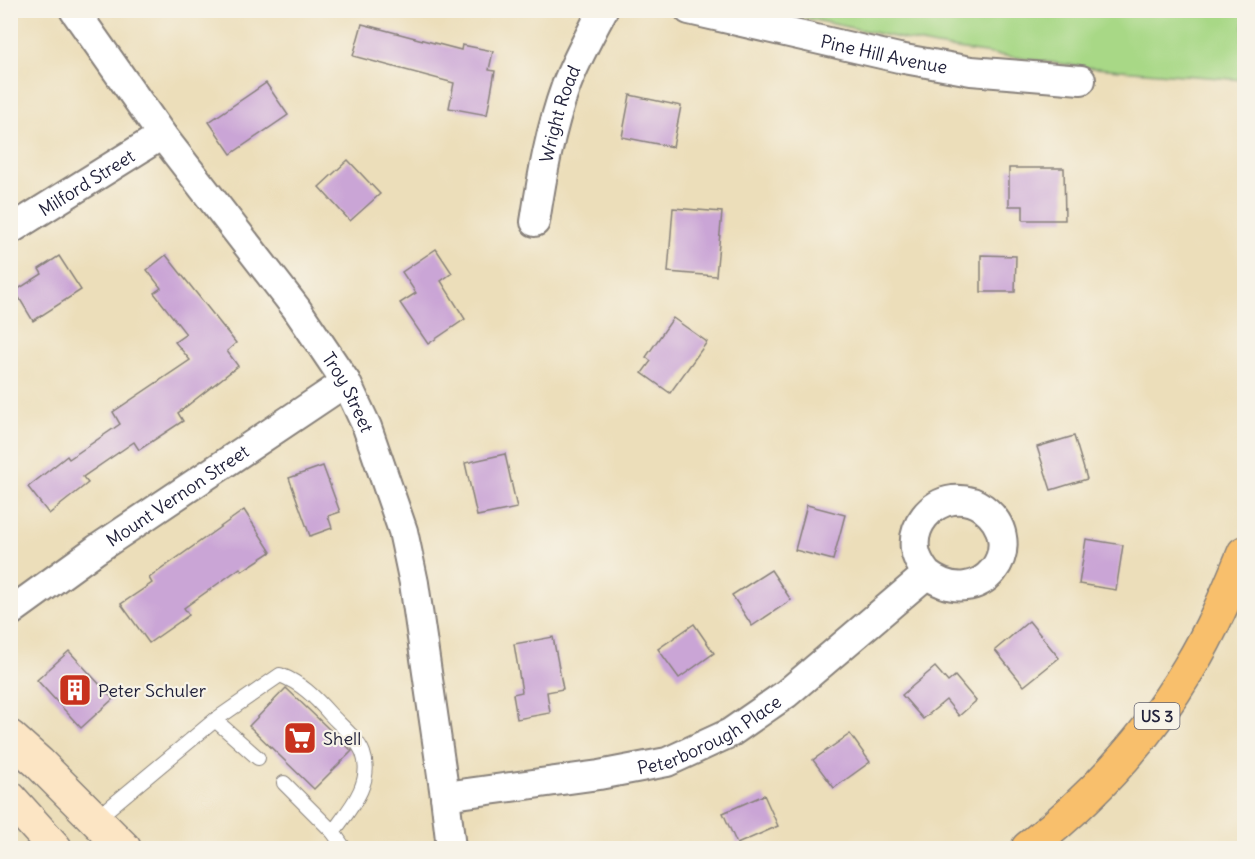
<svg xmlns="http://www.w3.org/2000/svg" width="1255" height="859" viewBox="0 0 1255 859" font-family="Delius,sans-serif">
  <rect width="100%" height="100%" fill="#f7f3e8"/>
  <filter id="ink" filterUnits="userSpaceOnUse"><feTurbulence type="fractalNoise" baseFrequency=".0167" numOctaves="2"/><feDisplacementMap in="SourceGraphic" scale="12" xChannelSelector="R" yChannelSelector="G"/><feConvolveMatrix kernelMatrix="1 2 1 2 8 2 1 2 1" color-interpolation-filters="sRGB"/></filter>
  <filter id="wash" filterUnits="userSpaceOnUse"><feTurbulence type="fractalNoise" baseFrequency=".008" numOctaves="4" result="noise"/><feDisplacementMap in="SourceGraphic" scale="24" xChannelSelector="R" yChannelSelector="G"/><feGaussianBlur stdDeviation="1.35" result="paint"/><feColorMatrix in="noise" values="0 0 0 0 0 0 0 0 0 0 0 0 0 0 0 0 0 1.4 0 .05"/><feComposite in="paint" operator="in"/></filter>
  <g filter="url(#wash)">
    <rect width="100%" height="100%" fill="#ecdeba"/>
    <path fill="#a8d886" stroke="#657d60" stroke-width="1.5" d="M773 11H1244V80L1083 67 936 46Z"/>
    <g id="blocks">
      <g fill="#caa5d6">
        <path d="M362 24 461 50 462 45 493 51 489 70 495 71 487 115 449 108 454 83 353 56Z"/>
        <path d="M266 83 288 115 231 154 209 122Z"/>
        <path d="M630 95 681 106 673 147 622 137Z"/>
        <path d="M348 160 380 194 350 221 319 187Z"/>
        <path d="M1009 168H1064L1065 220H1023V206H1009Z"/>
        <path d="M673 208 722 212 716 276 668 272Z"/>
        <path d="M436 249 452 273 441 281 465 319 428 344 400 303 416 293 402 272Z"/>
        <path d="M166 255 236 343 227 351 238 366 178 413 183 421 139 450 134 442 83 477 88 483 49 514 28 487 67 456 69 459 120 424 113 412 190 360 175 342 186 334 154 293 161 288 147 270Z"/>
        <path d="M981 255 1016 256 1015 292H981Z"/>
        <path d="M59 256 81 290 33 321 15 291 42 274 39 269Z"/>
        <path d="M673 318 707 342 670 393 642 373 651 361 646 357Z"/>
        <path d="M1074 436 1087 479 1051 490 1037 447Z"/>
        <path d="M505 454 517 508 477 516 465 463Z"/>
        <path d="M323 466 340 512 328 516 332 528 310 536 289 478Z"/>
        <path d="M807 505 845 515 833 560 795 550Z"/>
        <path d="M244 510 271 552 242 571 240 568 184 608 189 615 149 643 121 604 152 583 149 578Z"/>
        <path d="M1086 539 1123 545 1116 590 1079 584Z"/>
        <path d="M771 570 791 600 752 626 732 595Z"/>
        <path d="M1029 621 1059 658 1024 686 995 650Z"/>
        <path d="M694 624 714 653 679 678 658 649Z"/>
        <path d="M553 637 563 689 547 692 550 713 517 719 513 694 522 692 514 644Z"/>
        <path d="M69 651 113 699 81 728 37 680Z"/>
        <path d="M935 667 948 682 955 676 976 701 959 716 946 700 923 719 902 695Z"/>
        <path d="M286 688 352 751 314 789 249 726Z"/>
        <path d="M850 734 870 762 834 788 813 760Z"/>
        <path d="M764 795 778 826 737 844 723 813Z"/>
      </g>
    </g>
  </g>
  <g filter="url(#ink)">
    <use href="#blocks" fill-opacity="0" stroke="#87807a" stroke-width="1.5"/>
    <g fill="none" stroke-linecap="round" stroke-linejoin="round">
      <g stroke="#87807a" stroke-width="16">
        <g id="lane">
          <path d="M215 720 280 675C301 683 315 697 330 714 340 725 358 739 363 753 374 783 349 810 333 832"/>
          <path d="M284 783 333 832 344 848"/>
          <path d="M96 819 215 720 258 758"/>
        </g>
      </g>
      <g stroke="#87807a" stroke-width="32">
        <g id="street">
          <path id="s1" d="M74 10 162 135 296 308 346 382 367 427 403 531 414 583 445 796 451 848"/>
          <path id="s2" d="M689 10 899 58 971 71 1081 80"/>
          <path id="s3" d="M535 222C542 176 550 130 566 86 576 60 590 35 603 10"/>
          <path id="s4" d="M10 230 162 135"/>
          <path id="s5" d="M10 612 97 549 346 382"/>
          <path id="s6" d="M445 796 599 775 667 762 730 733 786 694 927 574C980 615 1032 545 983 508 975 502 964 499 953 500 930 503 912 526 915 549 916 558 921 566 927 574"/>
        </g>
      </g>
      <g stroke="#87807a" stroke-width="36">
        <g id="secondary">
          <path d="M10 737 39 763 124 848"/>
          <path d="M10 798 55 848"/>
        </g>
      </g>
      <g stroke="#87807a" stroke-width="36">
        <path id="highway" d="M1028 848C1091 799 1148 737 1189 668 1211 632 1228 592 1244 553"/>
      </g>
      <use href="#lane" stroke="#fff" stroke-width="14"/>
      <use href="#street" stroke="#fff" stroke-width="28"/>
      <use href="#secondary" stroke="#fce5c4" stroke-width="33"/>
      <use href="#highway" stroke="#f8bf6c" stroke-width="33"/>
    </g>
  </g>
  <defs>
    <g id="building-square" transform="scale(1.725)"><rect x="-9" y="-9" width="18" height="18" rx="4" fill="#c8321e" stroke="#f7f3e8"/><path d="M-4-6H4V6H1V3H-1V6H-4ZM-2.5-4.3h1.7v1.8h-1.7ZM.8-4.3h1.7v1.8H.8ZM-2.5-1h1.7V.8h-1.7ZM.8-1h1.7V.8H.8Z" fill="#fff"/></g>
    <g id="supermarket-square" transform="scale(1.725)"><rect x="-9" y="-9" width="18" height="18" rx="4" fill="#c8321e" stroke="#f7f3e8"/><path d="M-6-5.5h2.5l.6 2H6L4.5 2H-2.5L-4.4-4H-6ZM-1.5 3.2a1.3 1.3 0 1 0 .1 0ZM3 3.2a1.3 1.3 0 1 0 .1 0Z" fill="#fff"/></g>
  </defs>
  <g fill-rule="evenodd">
    <use href="#building-square" x="75" y="690"/>
    <use href="#supermarket-square" x="300" y="738"/>
  </g>
  <g text-anchor="middle" dominant-baseline="central" stroke-width="4.5" stroke-linejoin="round" paint-order="stroke">
    <rect fill="#f7f3e8" stroke="#62616f" stroke-width="1.5" x="1134.5" y="703" width="45" height="26" rx="4.5"/>
    <g font-size="16" font-weight="bold" fill="#22223b">
      <text x="1157" y="716">US 3</text>
    </g>
    <g font-size="18" fill="#22223b" stroke="#f7f3e8">
      <text stroke="none"><textPath href="#s2" startOffset="200">Pine Hill Avenue</textPath></text>
      <text stroke="none"><textPath href="#s3" startOffset="111">Wright Road</textPath></text>
      <text stroke="none"><textPath href="#s4" startOffset="90">Milford Street</textPath></text>
      <text stroke="none"><textPath href="#s1" startOffset="471">Troy Street</textPath></text>
      <text stroke="none"><textPath href="#s5" startOffset="204">Mount Vernon Street</textPath></text>
      <text stroke="none"><textPath href="#s6" startOffset="274">Peterborough Place</textPath></text>
    </g>
    <g font-size="18" fill="#22223b" stroke="#f7f3e8" text-anchor="start">
      <text x="98" y="690">Peter Schuler</text>
      <text x="323" y="738">Shell</text>
    </g>
  </g>
  <rect width="1255" height="859" fill="none" stroke="#f7f3e8" stroke-width="36"/>
</svg>
